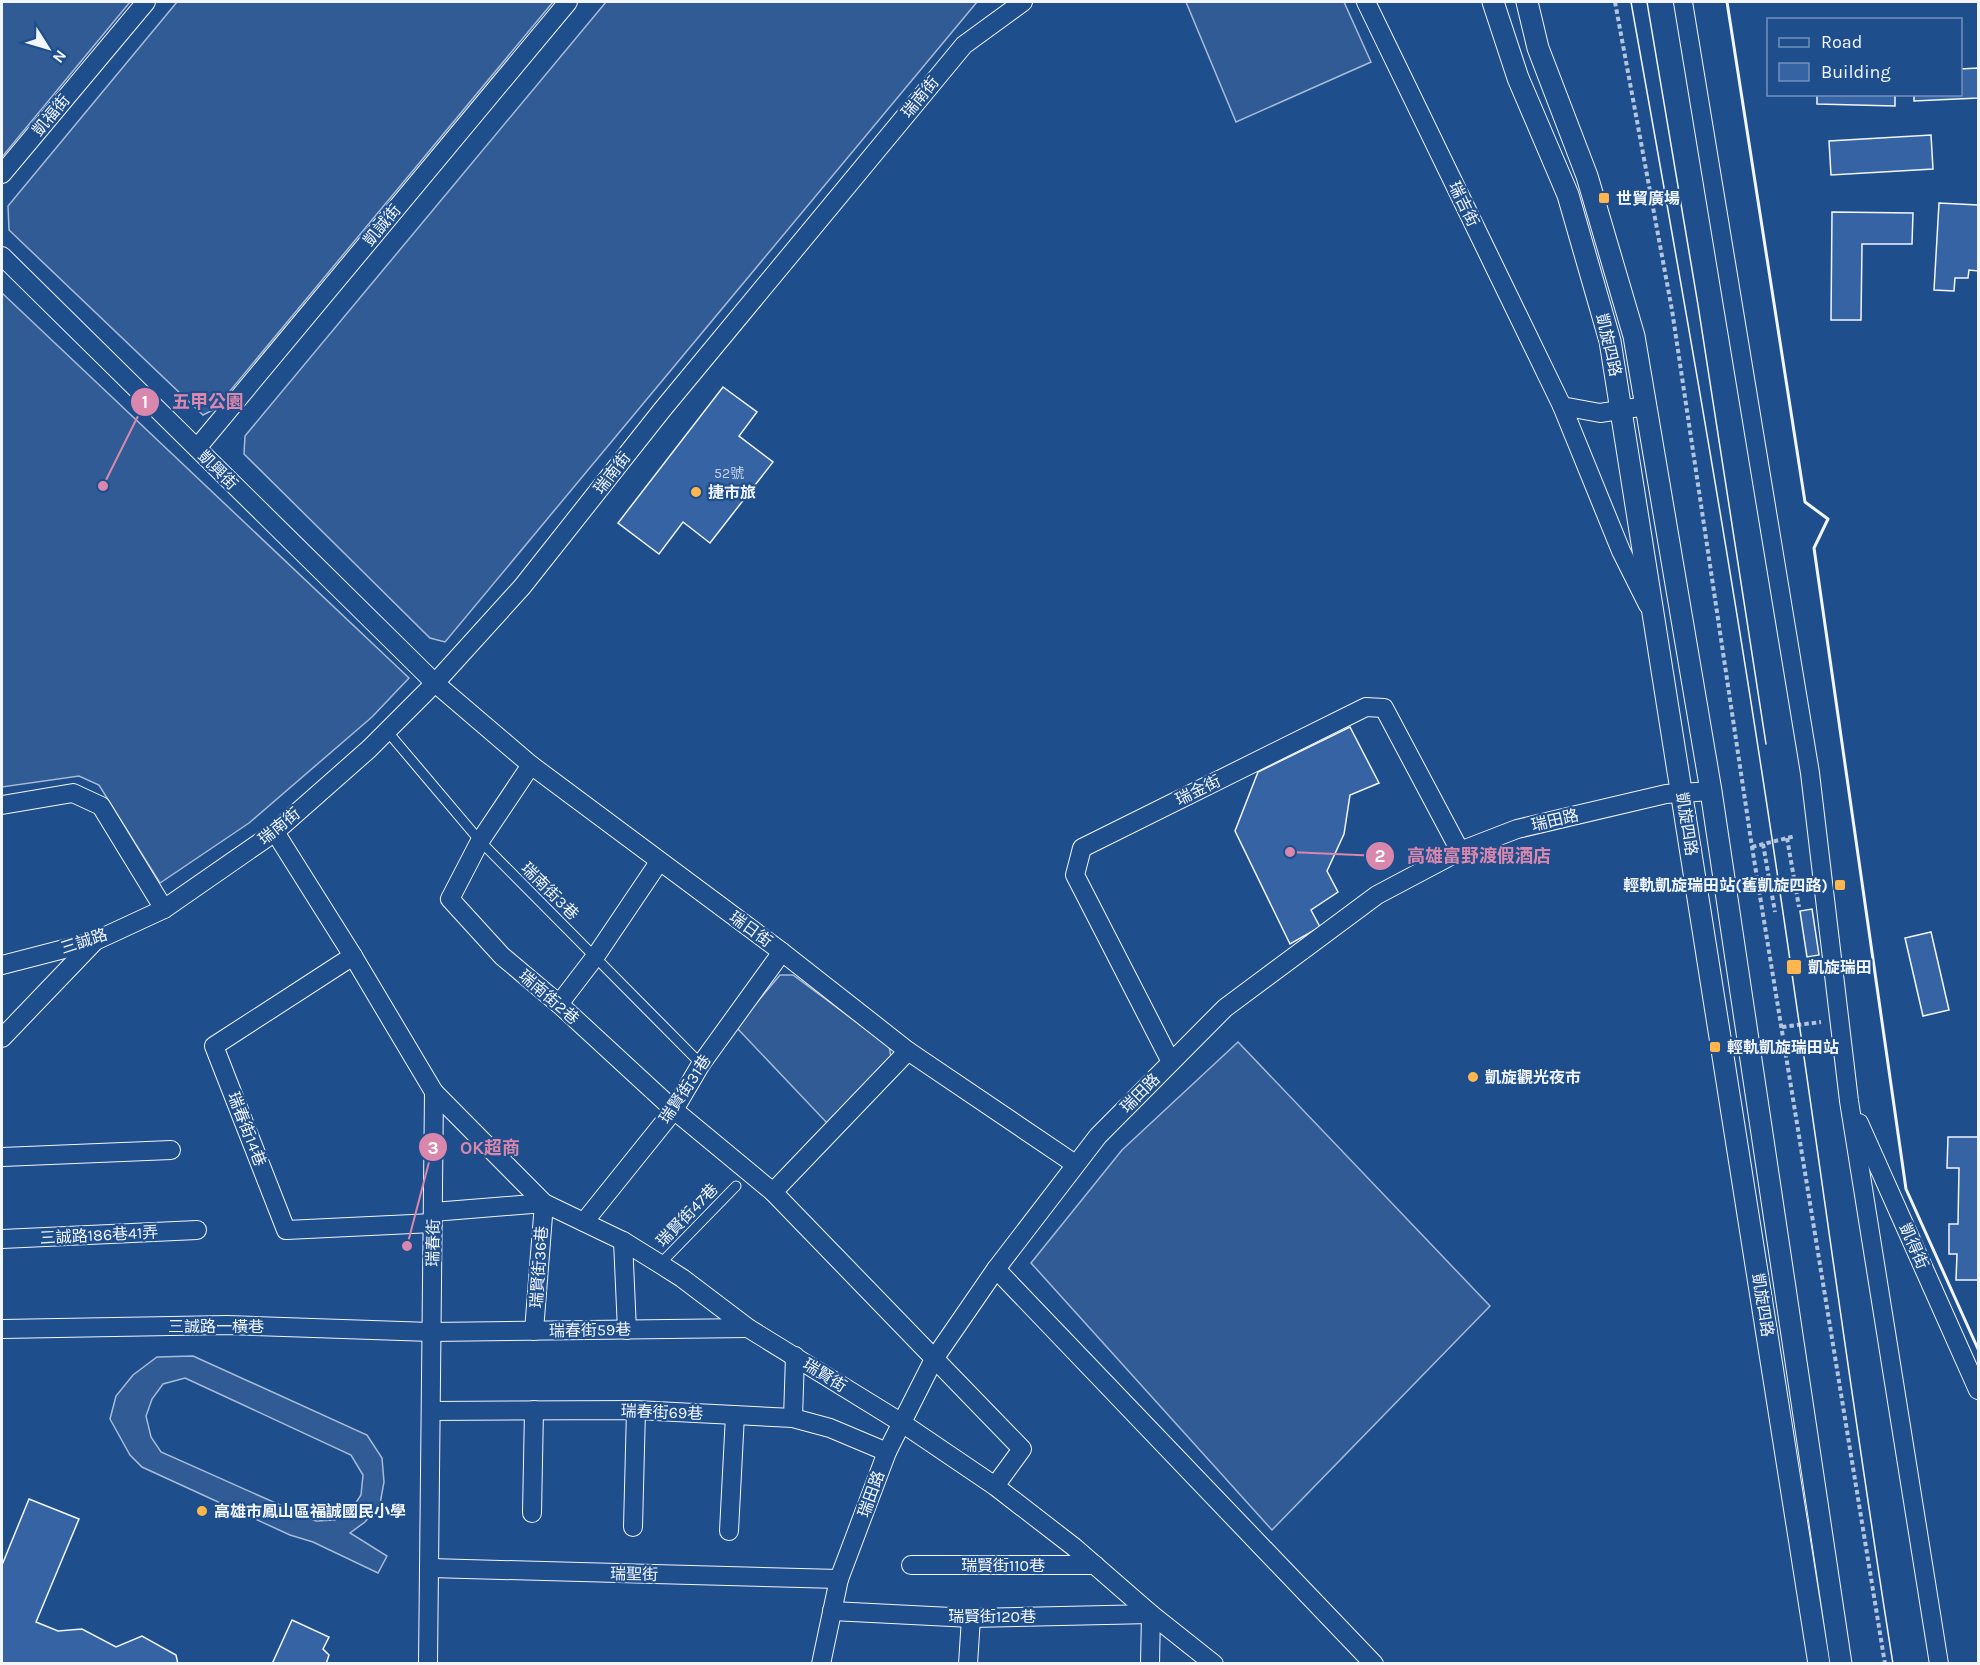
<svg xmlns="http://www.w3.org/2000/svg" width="1980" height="1665" viewBox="0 0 1980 1665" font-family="Karla,'Noto Sans TC',sans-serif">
  <rect width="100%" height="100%" fill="#1f4e8c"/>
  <g fill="#305b95" stroke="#a8bbd7" stroke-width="1.5" fill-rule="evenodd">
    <path d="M2 2H130L2 157Z"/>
    <path d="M177 2H553L215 409 203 415 9 230 8 206Z"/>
    <path d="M606 2H977L445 642 430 638 244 454 245 436Z"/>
    <path d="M1186 2H1344L1371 62 1236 122Z"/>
    <path d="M2 293 409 678 372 717 249 823 160 883 99 785 79 776 2 787Z"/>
    <path d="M780 975H793L889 1046 891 1057 828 1124 736 1027Z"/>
    <path d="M1238 1042 1490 1306 1272 1530 1031 1263 1122 1150Z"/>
    <path d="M193 1356 367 1435 382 1458 384 1482 380 1504 365 1522 350 1533 387 1556 378 1573 313 1542 290 1535 142 1467 130 1455 110 1419 116 1396 133 1375 157 1357ZM185 1378 351 1455 363 1475 361 1495 351 1510 335 1520 316 1521 161 1452 151 1437 146 1416 152 1399 163 1384Z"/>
  </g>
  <g fill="#3563a3" stroke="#f2f6ff" stroke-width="1.5">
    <path d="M1978 68V98L1914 101V94H1960V69Z"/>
    <path d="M1817 94H1895V106L1817 104Z"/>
    <path d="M1931 135 1933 169 1831 175 1829 141Z"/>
    <path d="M1939 203 1978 205V271L1969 270 1968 278H1955L1954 291 1934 290Z"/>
    <path d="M1832 212 1913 213 1912 244H1862L1861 320H1831Z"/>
    <path d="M723 387 757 412 739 436 773 462 710 543 683 522 659 554 618 523Z"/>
    <path d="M1350 727 1379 783 1350 795 1344 834 1327 871 1338 892 1311 910 1320 927 1290 944 1235 831 1258 772Z"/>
    <path d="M1812 909 1819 955 1807 957 1800 911Z"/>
    <path d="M1931 932 1949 1010 1923 1016 1905 938Z"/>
    <path d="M1948 1137H1978V1280H1956L1957 1254H1949V1224H1958L1959 1168H1947Z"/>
    <path d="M29 1499 79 1519 36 1622 58 1631 82 1629 116 1647 142 1636 176 1655 178 1664H2V1565Z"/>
    <path d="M292 1620 329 1637 323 1649 329 1655 326 1664H272Z"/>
  </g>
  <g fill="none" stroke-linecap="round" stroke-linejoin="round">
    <g stroke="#f2f6ff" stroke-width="11">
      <g id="service">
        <path d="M387 731 480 841 701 1064"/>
        <path d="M660 1264 736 1186"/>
      </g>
    </g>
    <g stroke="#f2f6ff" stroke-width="20">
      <g id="minor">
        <path d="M1366 2 1562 406 1600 413 1646 406"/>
        <path d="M1683 2 1810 773 1849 1101 1939 1664"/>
        <path d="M2 174 146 2"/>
        <path d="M2 256 435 683 531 765 782 952 908 1051 1075 1164"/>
        <path d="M1562 406 1621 551 1648 605"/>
        <path d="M197 448 568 2"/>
        <path d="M531 765 480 841 450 899 502 956 559 1004 674 1110 773 1192"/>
        <path d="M2 805 73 793 101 806 164 909"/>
        <path d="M275 832 353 956 434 1092 428 1664"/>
        <path d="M353 956 214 1046 286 1230 433 1223"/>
        <path d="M2 965 95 941 164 909 275 832 369 749 435 683 522 587 662 410 964 45 1023 2"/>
        <path d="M559 1004 595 957 659 862"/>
        <path d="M2 1038 94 942"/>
        <path d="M908 1051 773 1192 1022 1449 995 1486"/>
        <path d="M1171 1062 1075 875 1082 848 1366 707 1384 708 1460 851"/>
        <path d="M434 1092 544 1203 623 1241 660 1264 682 1278 748 1328 902 1423 995 1486 1074 1547 1151 1614 1214 1664"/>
        <path d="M1859 1123 1978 1390"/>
        <path d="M2 1157 171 1150"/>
        <path d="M433 1212 544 1203 534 1331"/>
        <path d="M584 1222 674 1110 701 1064 782 952"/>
        <path d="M2 1239 197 1230"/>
        <path d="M623 1241 627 1330"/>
        <path d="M996 1269 1374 1664"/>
        <path d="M2 1329 227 1325 431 1332 748 1328"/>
        <path d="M431 1411 636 1410 793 1418 830 1428 887 1452"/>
        <path d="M793 1418 795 1356"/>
        <path d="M532 1513 534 1410"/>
        <path d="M633 1527 636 1410"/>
        <path d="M729 1531 735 1415"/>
        <path d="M911 1565H1095"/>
        <path d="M430 1568 839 1579"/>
        <path d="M832 1611 971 1618 1151 1614 1150 1664"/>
        <path d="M821 1664 839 1579 887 1452 934 1359 996 1269 1098 1136 1225 1008 1377 895 1460 851 1517 829 1666 794 1711 791"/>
        <path d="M968 1664 971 1618"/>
      </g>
    </g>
    <g stroke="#f2f6ff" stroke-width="23">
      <g id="tertiary">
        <path d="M1493 2 1518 78 1568 195 1610 341 1819 1664"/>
        <path d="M1527 2 1538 48 1587 176 1634 336 1711 791 1841 1664"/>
      </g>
    </g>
    <g stroke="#b3c4dc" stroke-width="4" stroke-dasharray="4.5 3" stroke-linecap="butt">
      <path d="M1615 2 1672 310 1752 847 1885 1664"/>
      <path d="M1787 838 1799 907"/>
      <path d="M1763 844 1775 912"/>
      <path d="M1752 847 1795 836"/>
      <path d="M1782 1027 1821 1022"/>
    </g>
    <use href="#service" stroke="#1f4e8c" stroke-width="9"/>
    <use href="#minor" stroke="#1f4e8c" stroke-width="18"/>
    <use href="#tertiary" stroke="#1f4e8c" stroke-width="21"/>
    <g stroke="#f2f6ff" stroke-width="1.5">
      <path d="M1631 2C1676 254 1721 507 1760 760 1807 1061 1845 1363 1893 1664"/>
      <path d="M1647 2 1698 305 1766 744"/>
    </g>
    <path stroke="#f2f6ff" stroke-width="3" d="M1727 2 1805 502 1828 519 1814 548 1906 1189 1978 1349"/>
  </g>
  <g fill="#ffb74d" stroke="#1f4e8c" stroke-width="2">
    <rect x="1598" y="192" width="12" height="12" rx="3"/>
    <circle cx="696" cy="492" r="6"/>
    <rect x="1834" y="879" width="12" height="12" rx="3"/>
    <rect x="1786" y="959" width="16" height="16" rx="3"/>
    <rect x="1709" y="1041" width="12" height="12" rx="3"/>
    <circle cx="1473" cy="1077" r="6"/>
    <circle cx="202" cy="1511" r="6"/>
  </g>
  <g text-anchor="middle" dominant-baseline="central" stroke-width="4.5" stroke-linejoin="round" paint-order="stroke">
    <g font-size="14" fill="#c3d1e8">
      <text x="729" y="473">52號</text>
    </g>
    <g font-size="16" fill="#f2f6ff" stroke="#1f4e8c">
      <text transform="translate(920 97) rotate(-50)">瑞南街</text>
      <text transform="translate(51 115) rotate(-50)">凱福街</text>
      <text transform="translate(1464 204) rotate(64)">瑞吉街</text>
      <text transform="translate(382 225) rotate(-50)">凱誠街</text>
      <text transform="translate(1609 345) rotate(77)">凱旋四路</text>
      <text transform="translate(218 470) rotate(45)">凱興街</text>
      <text transform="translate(612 473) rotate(-52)">瑞南街</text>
      <text transform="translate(1198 790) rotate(-26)">瑞金街</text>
      <text transform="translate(1555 820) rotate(-13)">瑞田路</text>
      <text transform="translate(1687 824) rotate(81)">凱旋四路</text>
      <text transform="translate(279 826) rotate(-39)">瑞南街</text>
      <text transform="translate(550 891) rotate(45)">瑞南街3巷</text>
      <text transform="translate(751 929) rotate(36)">瑞日街</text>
      <text transform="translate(84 941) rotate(-18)">三誠路</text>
      <text transform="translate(549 997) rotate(41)">瑞南街2巷</text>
      <text transform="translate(685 1089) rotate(-56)">瑞賢街31巷</text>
      <text transform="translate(1140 1093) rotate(-45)">瑞田路</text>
      <text transform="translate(247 1129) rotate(69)">瑞春街14巷</text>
      <text transform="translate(687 1215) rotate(-46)">瑞賢街47巷</text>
      <text transform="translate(99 1235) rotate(-3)">三誠路186巷41弄</text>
      <text transform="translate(433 1243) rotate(-89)">瑞春街</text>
      <text transform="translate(1914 1246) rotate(66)">凱得街</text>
      <text transform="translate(539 1267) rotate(-86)">瑞賢街36巷</text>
      <text transform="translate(1763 1305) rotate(81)">凱旋四路</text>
      <text x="216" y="1326">三誠路一橫巷</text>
      <text transform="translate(590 1330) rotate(-1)">瑞春街59巷</text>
      <text transform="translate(825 1375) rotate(32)">瑞賢街</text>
      <text transform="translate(662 1412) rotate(2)">瑞春街69巷</text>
      <text transform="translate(871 1494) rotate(-70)">瑞田路</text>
      <text x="1003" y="1565">瑞賢街110巷</text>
      <text transform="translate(634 1574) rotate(1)">瑞聖街</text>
      <text x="992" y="1616">瑞賢街120巷</text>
    </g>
    <g font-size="16" font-weight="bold" fill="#f2f6ff" stroke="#1f4e8c" text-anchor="start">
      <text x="1616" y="198">世貿廣場</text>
      <text x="708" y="492">捷市旅</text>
      <text x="1828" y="885" text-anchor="end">輕軌凱旋瑞田站(舊凱旋四路)</text>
      <text x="1808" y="967">凱旋瑞田</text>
      <text x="1727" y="1047">輕軌凱旋瑞田站</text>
      <text x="1485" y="1077">凱旋觀光夜市</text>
      <text x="214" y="1511">高雄市鳳山區福誠國民小學</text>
    </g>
  </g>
  <path fill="none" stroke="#da87ad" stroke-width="2" d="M103 486L145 402M1290 852L1380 856M407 1246L433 1147"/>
  <g fill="#da87ad" stroke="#1f4e8c" stroke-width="2">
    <circle cx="103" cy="486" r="6"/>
    <circle cx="1290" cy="852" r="6"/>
    <circle cx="407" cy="1246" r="6"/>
    <circle cx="145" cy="402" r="15"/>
    <circle cx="1380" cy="856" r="15"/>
    <circle cx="433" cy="1147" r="15"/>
  </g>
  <g font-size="18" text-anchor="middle" font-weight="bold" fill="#fff">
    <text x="145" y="408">1</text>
    <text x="1380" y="862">2</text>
    <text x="433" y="1154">3</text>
  </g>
  <g font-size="18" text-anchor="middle" font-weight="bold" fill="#da87ad" stroke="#1f4e8c" stroke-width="4.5" stroke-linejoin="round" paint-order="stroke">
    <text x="208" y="408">五甲公園</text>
    <text x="1479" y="862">高雄富野渡假酒店</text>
    <text x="490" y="1154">OK超商</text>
  </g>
  <rect width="1980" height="1665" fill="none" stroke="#f2f6ff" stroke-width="6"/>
  <rect x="1767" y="18" width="195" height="78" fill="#1f4e8c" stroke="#7391ba" stroke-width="1.5"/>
  <rect x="1779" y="38" width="30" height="9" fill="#1f4e8c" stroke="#7391ba" stroke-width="1.5"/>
  <text x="1821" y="48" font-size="18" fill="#f2f6ff">Road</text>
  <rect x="1779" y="63" width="30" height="18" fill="#3563a3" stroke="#7391ba" stroke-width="1.5"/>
  <text x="1821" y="78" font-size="18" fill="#f2f6ff">Building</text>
  <g transform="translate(48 48) rotate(127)" stroke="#1f4e8c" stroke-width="4.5" paint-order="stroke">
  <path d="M0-4.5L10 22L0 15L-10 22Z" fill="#f2f6ff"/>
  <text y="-9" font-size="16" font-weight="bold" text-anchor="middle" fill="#f2f6ff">N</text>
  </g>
</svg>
